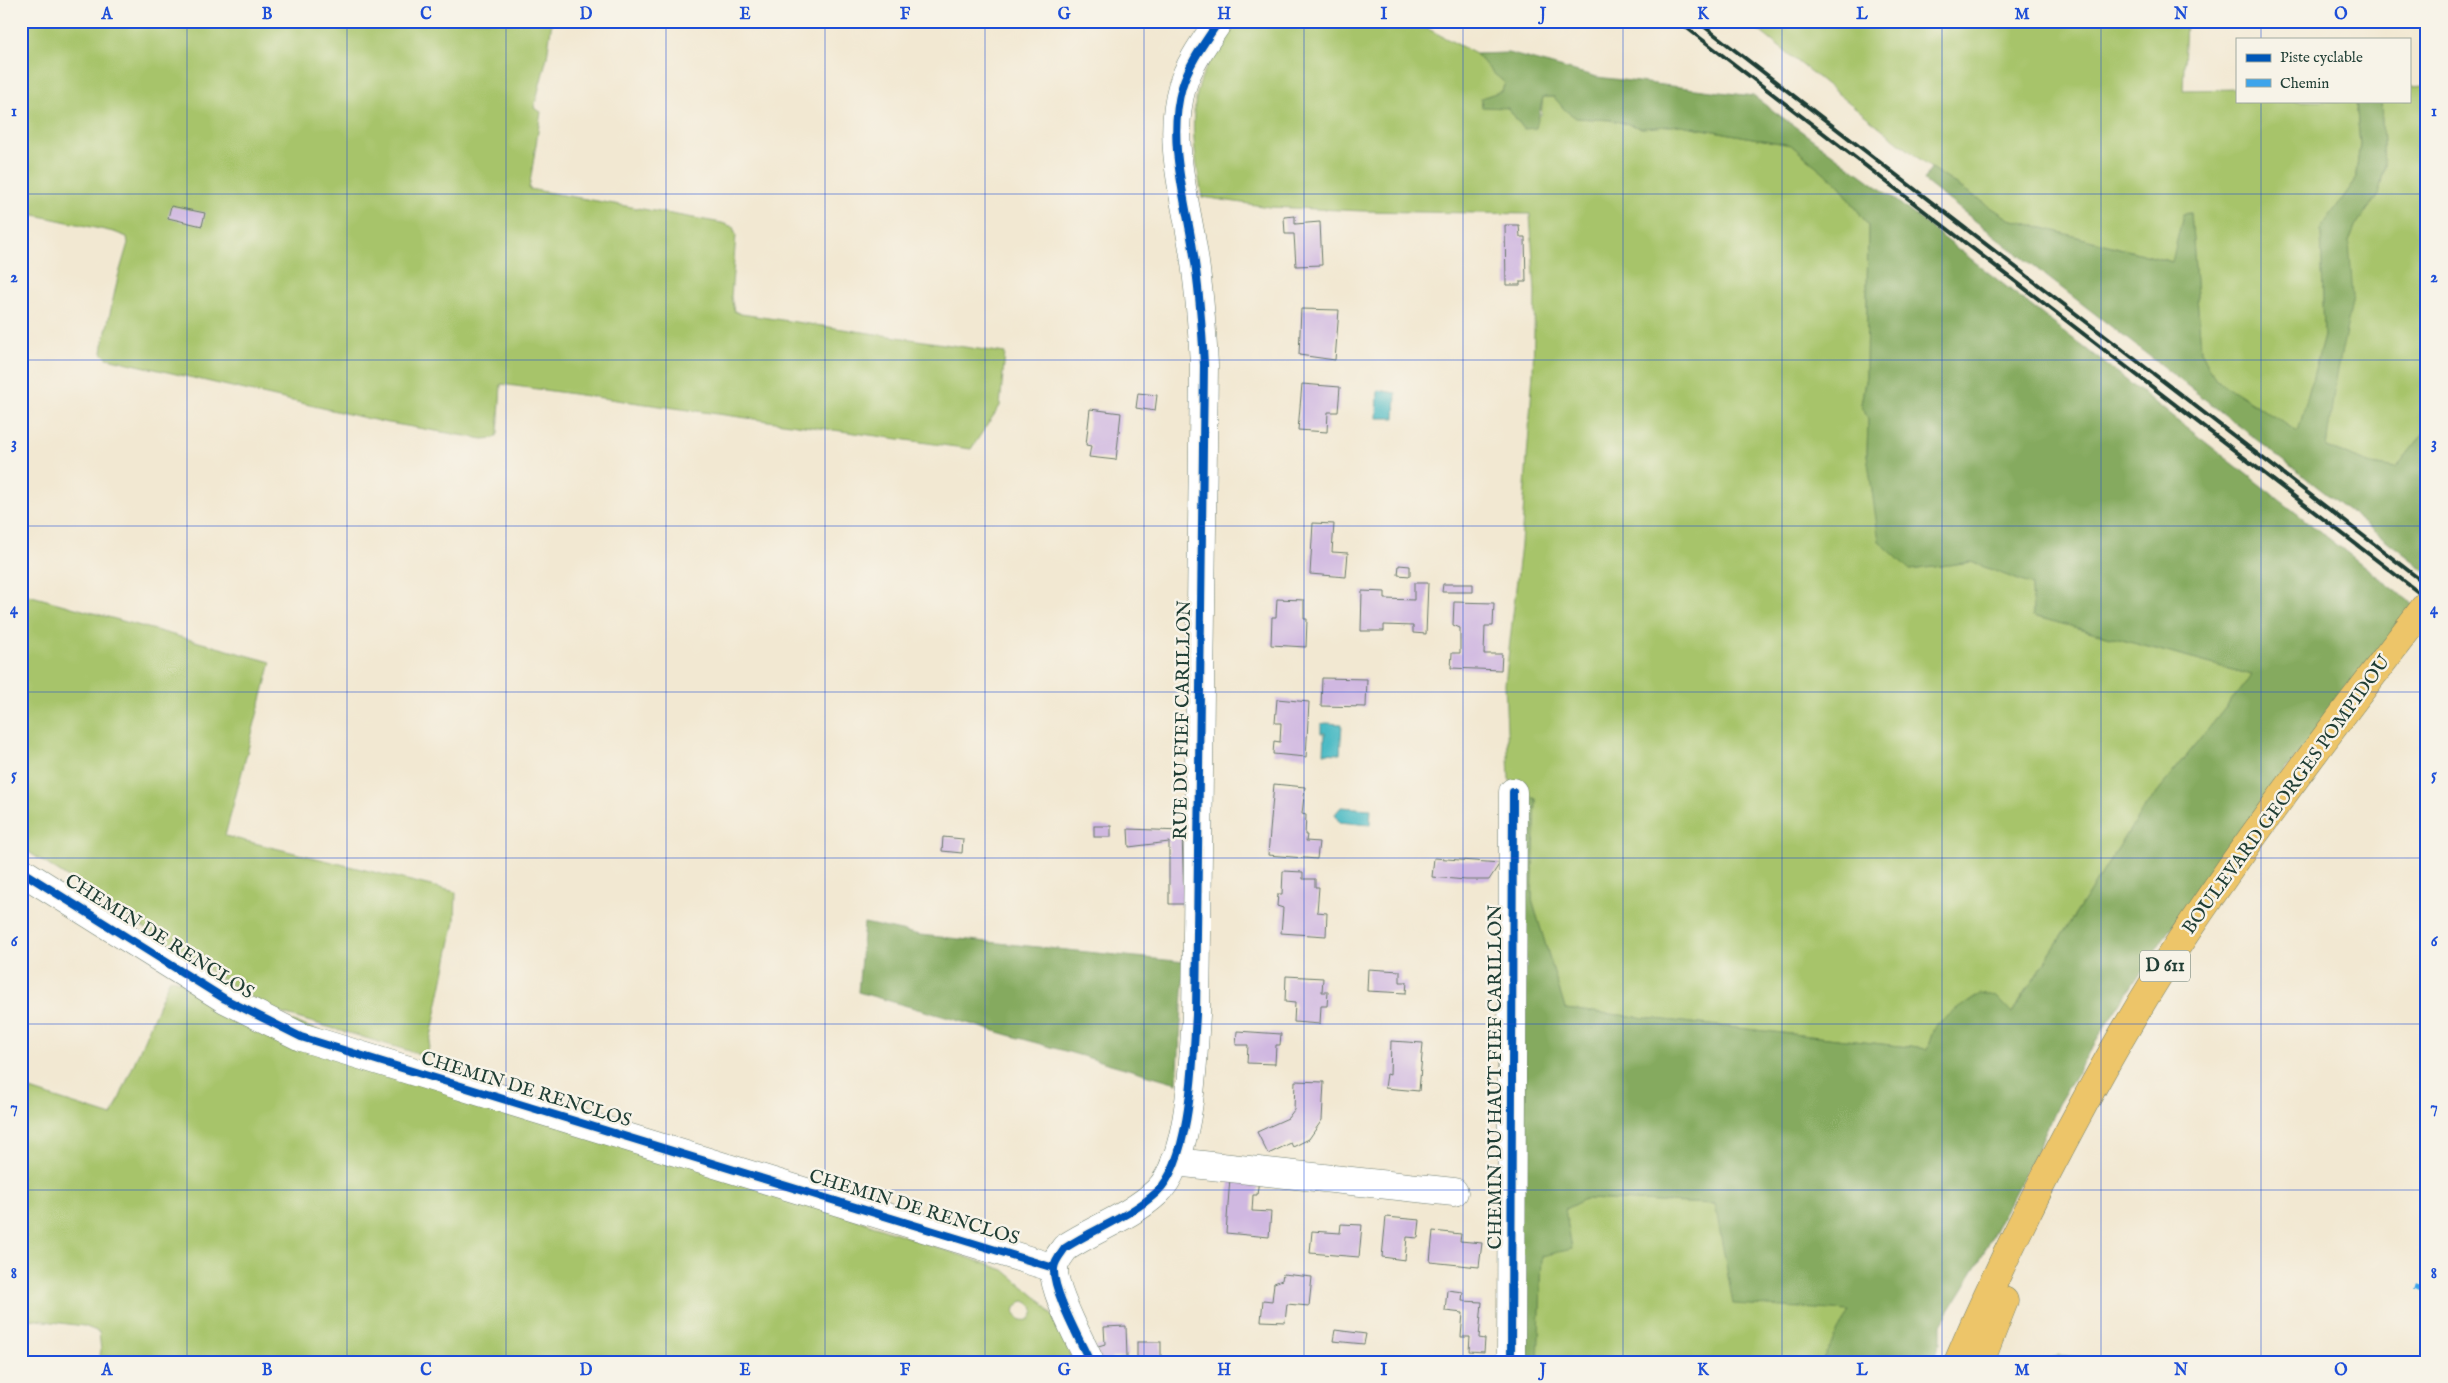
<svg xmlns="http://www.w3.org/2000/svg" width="2448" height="1383" viewBox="0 0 2448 1383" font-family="'IM FELL English',serif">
  <rect width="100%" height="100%" fill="#f7f3e8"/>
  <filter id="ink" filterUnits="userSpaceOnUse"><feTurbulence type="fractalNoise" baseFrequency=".02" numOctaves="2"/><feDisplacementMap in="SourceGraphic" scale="10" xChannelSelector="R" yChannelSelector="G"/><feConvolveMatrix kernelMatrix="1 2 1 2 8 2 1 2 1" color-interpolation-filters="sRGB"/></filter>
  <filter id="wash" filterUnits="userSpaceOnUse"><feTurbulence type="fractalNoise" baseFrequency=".0096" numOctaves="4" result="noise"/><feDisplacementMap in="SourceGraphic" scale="20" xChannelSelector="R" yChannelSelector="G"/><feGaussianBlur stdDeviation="1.12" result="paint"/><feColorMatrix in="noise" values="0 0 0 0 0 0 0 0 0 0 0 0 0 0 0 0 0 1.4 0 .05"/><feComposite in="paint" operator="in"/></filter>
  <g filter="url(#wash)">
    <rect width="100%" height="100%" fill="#f2e8d2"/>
    <g fill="#a7c46a" stroke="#63804f" fill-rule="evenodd">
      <path d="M21 21H552L547 57 534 108 541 112 529 189 722 223 733 227 736 235 731 297 734 311 741 314 1005 353 1000 406 971 449 501 384 498 434 495 438 483 439 383 422 107 358 102 353 103 345 118 277 128 243 127 237 114 232 21 212Z"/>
      <path d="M1235 21H1413L1476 54 1492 72 1505 82 1502 91 1481 98 1508 108 1524 129 1541 115 1543 97H1554L1565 110 1577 118 1612 120 1642 128 1681 125 1791 145 1839 185 1868 225 1866 376 1861 404 1868 419 1867 455 1910 570 1971 562 2032 585 2033 616 2252 675 2142 811 2011 1014 1997 997 1935 1025 1927 1049 1565 1009 1532 900 1536 799 1518 791 1509 779 1505 684 1521 544 1533 372 1535 292 1530 214 1363 211 1269 207 1202 197C1196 160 1188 122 1199 86 1206 62 1222 41 1235 21Z"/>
      <path d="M1747 21H2186L2183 90 2237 89V101H2356L2360 144 2355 181 2321 229 2324 336 2298 433 2215 379 2201 351 2191 213 2183 214 2173 262 2009 219 1931 168Z"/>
      <path d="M2427 85V429L2396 468 2372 464 2326 447 2349 264V242L2356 225 2379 194 2384 167 2381 101H2409V86Z"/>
      <path d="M21 593 271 662 225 836 456 892 455 921 427 1056 280 1013 239 990 21 847Z"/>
      <path d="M170 978 688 1162 1004 1270 1041 1301 1057 1322 1073 1362H98L101 1351 99 1332 84 1326 21 1318V1087L112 1116ZM1023 1301C1030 1302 1036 1306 1033 1314 1028 1330 1001 1312 1023 1301Z"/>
      <path d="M1585 1199 1716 1204 1734 1303 1850 1311 1821 1362H1590L1538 1357 1542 1255 1565 1209Z"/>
      <path d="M2059 1355 2118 1362H2048Z"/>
    </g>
    <g fill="#85aa5e" stroke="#527449">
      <path d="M1508 53 1597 77 1753 96 1889 195 2414 605 2274 786 2165 936 2113 1014 2058 1104 2037 1150 1976 1267 1941 1324V1342L1932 1362H1821L1849 1311 1733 1304 1715 1204 1585 1199 1565 1209 1572 1249 1542 1256 1538 1362H1517L1518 791 1536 799 1532 900 1565 1009 1927 1049 1935 1025 1980 994 1997 997 2012 1013 2142 811 2252 675 2033 616 2032 585 1971 562 1910 570 1879 541 1867 455 1868 419 1861 404 1866 376 1868 225 1839 185 1791 145 1681 125 1642 128 1612 120 1576 118 1565 110 1554 97H1543L1536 128 1524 129 1508 108 1482 107 1481 98 1502 91 1505 83 1492 72 1476 54Z"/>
      <path d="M2356 101H2381L2384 167 2379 194 2356 225 2349 242 2353 297 2335 384 2326 447 2372 464 2396 468 2427 429V572L1924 181 1931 168 2009 219 2172 262 2183 214 2191 213 2201 351 2215 379 2298 432 2324 336 2321 228 2355 181 2360 144Z"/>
      <path d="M864 923 920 935 1185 962 1177 1083 858 992Z"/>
    </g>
    <g fill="#4dbbc5" stroke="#367c7c">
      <path d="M1378 390 1396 393 1395 418H1377Z"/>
      <path d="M1326 723 1342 724 1340 754 1324 753 1325 733H1321V724Z"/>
      <path d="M1341 807 1371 809 1370 825 1339 822 1335 814Z"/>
    </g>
    <g id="blocks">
      <g fill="#d0b8e1">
        <path d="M171 206 205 213 202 226 168 218Z"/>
        <path d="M1295 216V224L1320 222 1322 265 1296 266 1294 234H1285L1284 217Z"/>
        <path d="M1505 225H1519L1520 237H1525L1526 282H1520V285H1506Z"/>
        <path d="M1301 309 1339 310 1335 360 1299 355Z"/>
        <path d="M1302 384 1340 387 1338 412H1328L1327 432 1298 430Z"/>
        <path d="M1138 393 1157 395 1155 411 1136 408Z"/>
        <path d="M1090 409 1121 413 1116 460 1089 457 1091 446 1086 445Z"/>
        <path d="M1313 523 1334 524 1332 552 1348 553 1346 577 1310 574Z"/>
        <path d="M1399 565 1410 566V576L1398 575Z"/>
        <path d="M1414 583H1428L1426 634 1413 633V626L1384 625V631H1361L1362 591 1385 592V599L1414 600Z"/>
        <path d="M1443 584H1473V592H1442Z"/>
        <path d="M1277 599 1304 600V619H1307L1306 647 1271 645 1272 617H1276Z"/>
        <path d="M1454 602 1494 603 1493 626H1485L1484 654H1502L1501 670 1451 668 1452 653H1460V628L1453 625Z"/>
        <path d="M1322 678 1367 679 1366 707 1321 706Z"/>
        <path d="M1277 699 1309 702 1306 757 1273 754 1274 741 1280 742 1281 723H1275Z"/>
        <path d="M1274 784 1305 787 1302 814 1306 815 1305 835H1307L1306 841 1319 842 1317 859 1268 855Z"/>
        <rect x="1094" y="826" width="17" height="11"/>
        <path d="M1128 829 1182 831 1184 904H1169V842L1129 847Z"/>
        <path d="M943 837 963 839 962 853 942 851Z"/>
        <path d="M1434 858 1500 863 1489 880H1466L1432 877Z"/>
        <path d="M1283 871 1303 872V879H1315V887H1319L1317 912 1327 913 1326 936 1281 933 1283 908 1277 906 1278 894H1282Z"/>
        <path d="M1368 969 1400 971V982H1407L1406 993 1367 991Z"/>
        <path d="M1286 976 1323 978 1322 992H1328L1327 1006H1321L1320 1024 1294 1022 1295 1003 1285 1002Z"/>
        <path d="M1237 1031 1281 1034 1280 1045H1276L1275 1064 1247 1063 1248 1045H1236Z"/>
        <path d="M1391 1041 1423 1043 1419 1091 1385 1088 1387 1074 1390 1075Z"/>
        <path d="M1295 1081 1324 1082 1322 1120 1309 1139 1293 1147 1291 1143 1268 1154 1257 1132 1288 1118 1294 1110Z"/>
        <path d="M1230 1177 1259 1179 1257 1195H1253L1252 1211 1271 1212 1269 1237 1226 1233Z"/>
        <path d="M1386 1217 1420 1220 1418 1238 1407 1237 1405 1260 1382 1257Z"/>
        <path d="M1341 1224 1362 1225 1359 1257 1310 1253 1312 1231 1340 1233Z"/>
        <path d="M1433 1231 1461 1234 1460 1241 1482 1243 1479 1267 1430 1262Z"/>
        <path d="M1283 1274 1312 1277 1309 1306 1287 1304 1285 1322 1261 1321 1263 1300 1272 1301 1274 1283 1282 1280Z"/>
        <path d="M1447 1290 1463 1292 1462 1301 1482 1302 1479 1338 1485 1339 1484 1352 1469 1351 1470 1337H1461L1463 1313 1445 1311Z"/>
        <path d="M1126 1326 1127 1357 1111 1358 1113 1362H1101L1095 1347 1105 1344 1104 1327Z"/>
        <path d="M1335 1330 1366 1334 1364 1344 1333 1341Z"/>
        <rect x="1137" y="1342" width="24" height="20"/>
      </g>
    </g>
  </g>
  <g filter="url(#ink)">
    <use href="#blocks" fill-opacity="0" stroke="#69796b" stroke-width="1"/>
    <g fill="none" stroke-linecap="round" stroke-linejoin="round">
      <g stroke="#69796b" stroke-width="29">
        <g id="minor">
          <path d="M21 871 225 999 301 1037 1054 1268"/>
          <path d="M1175 1162 1454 1192"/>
          <path d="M1090 1362C1080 1340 1052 1290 1054 1268 1055 1260 1061 1254 1065 1248 1095 1228 1130 1217 1157 1192 1191 1160 1193 1060 1196 1015L1204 365C1202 326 1199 287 1193 249 1185 197 1167 139 1182 87 1189 63 1205 42 1219 21"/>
          <path d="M1511 1362 1513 792"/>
        </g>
      </g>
      <g stroke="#69796b" stroke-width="29">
        <g id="major">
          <path d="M1958 1362C1985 1297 2016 1234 2048 1171 2090 1090 2134 1010 2185 934 2261 821 2344 712 2427 604"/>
          <path d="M1980 1362 2004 1301"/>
        </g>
      </g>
      <use href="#minor" stroke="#fff" stroke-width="28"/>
      <use href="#major" stroke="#edc569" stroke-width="28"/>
      <g stroke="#1f3d34" stroke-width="4">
        <path d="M1678 21 2427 599"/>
        <path d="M1697 21 2427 585"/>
      </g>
      <path stroke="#3da4eb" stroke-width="6" stroke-dasharray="12 6" stroke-linecap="butt" d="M2414 1287 2427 1291"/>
      <g stroke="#f7f3e8" stroke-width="11">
        <g id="cycleway">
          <path d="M21 871 225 999 301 1037 1054 1268"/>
          <path d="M1090 1362C1080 1340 1052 1290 1054 1268 1055 1260 1061 1254 1065 1248 1095 1228 1130 1217 1157 1192 1191 1160 1193 1060 1196 1015L1204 365C1202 326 1199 287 1193 249 1185 197 1167 139 1182 87 1189 63 1205 42 1219 21"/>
          <path d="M1511 1362 1513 792"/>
        </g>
      </g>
      <use href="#cycleway" stroke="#0057b8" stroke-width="8"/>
    </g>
  </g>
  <path fill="none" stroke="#1d4ed8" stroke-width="1" stroke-opacity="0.55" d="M187 21V1362M347 21V1362M506 21V1362M666 21V1362M825 21V1362M985 21V1362M1144 21V1362M1304 21V1362M1463 21V1362M1623 21V1362M1782 21V1362M1942 21V1362M2101 21V1362M2261 21V39M2261 101V1362M21 194H2427M21 360H2427M21 526H2427M21 692H2427M21 858H2427M21 1024H2427M21 1190H2427"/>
  <g text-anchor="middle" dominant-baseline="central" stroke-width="5" stroke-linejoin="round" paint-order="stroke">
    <rect fill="#f7f3e8" stroke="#60746a" stroke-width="1" x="2140" y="950.5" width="50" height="31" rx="4"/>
    <g font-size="18" font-weight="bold" fill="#1f3d34">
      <text x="2165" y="966">D 611</text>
    </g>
    <g font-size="19" fill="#1f3d34" stroke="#f7f3e8">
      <text transform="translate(1183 720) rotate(-89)">RUE DU FIEF CARILLON</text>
      <text transform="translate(2287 795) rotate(-54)">BOULEVARD GEORGES POMPIDOU</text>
      <text transform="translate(159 937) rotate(32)">CHEMIN DE RENCLOS</text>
      <text transform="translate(1496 1077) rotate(-90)">CHEMIN DU HAUT FIEF CARILLON</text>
      <text transform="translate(526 1090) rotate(17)">CHEMIN DE RENCLOS</text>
      <text transform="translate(914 1208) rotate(17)">CHEMIN DE RENCLOS</text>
    </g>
  </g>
  <rect width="2448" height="1383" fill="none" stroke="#f7f3e8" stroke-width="55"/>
  <rect x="2236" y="38" width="175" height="65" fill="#f7f3e8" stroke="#a1aaa0"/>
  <rect x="2246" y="54" width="25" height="8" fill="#0057b8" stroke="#a1aaa0"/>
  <text x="2280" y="62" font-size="15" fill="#1f3d34">Piste cyclable</text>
  <rect x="2246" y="79" width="25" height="8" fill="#3da4eb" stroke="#a1aaa0"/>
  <text x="2280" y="88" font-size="15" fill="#1f3d34">Chemin</text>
  <rect x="28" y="28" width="2392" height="1328" fill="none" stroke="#1d4ed8" stroke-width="2"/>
  <g font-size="16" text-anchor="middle" font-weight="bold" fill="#1d4ed8">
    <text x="107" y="19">A</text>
    <text x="267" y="19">B</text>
    <text x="426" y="19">C</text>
    <text x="586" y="19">D</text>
    <text x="745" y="19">E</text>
    <text x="905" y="19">F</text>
    <text x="1064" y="19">G</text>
    <text x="1224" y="19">H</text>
    <text x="1384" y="19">I</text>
    <text x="1543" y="19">J</text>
    <text x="1703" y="19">K</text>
    <text x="1862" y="19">L</text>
    <text x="2022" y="19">M</text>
    <text x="2181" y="19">N</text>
    <text x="2341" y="19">O</text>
    <text x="14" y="116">1</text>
    <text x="2434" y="116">1</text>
    <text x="14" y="282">2</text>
    <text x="2434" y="282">2</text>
    <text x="14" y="448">3</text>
    <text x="2434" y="448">3</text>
    <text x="14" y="614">4</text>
    <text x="2434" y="614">4</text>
    <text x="14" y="780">5</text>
    <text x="2434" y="780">5</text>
    <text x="14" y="946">6</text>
    <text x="2434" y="946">6</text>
    <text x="14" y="1112">7</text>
    <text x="2434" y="1112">7</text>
    <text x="14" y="1278">8</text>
    <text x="2434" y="1278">8</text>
    <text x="107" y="1375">A</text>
    <text x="267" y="1375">B</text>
    <text x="426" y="1375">C</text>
    <text x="586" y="1375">D</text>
    <text x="745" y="1375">E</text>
    <text x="905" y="1375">F</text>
    <text x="1064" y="1375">G</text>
    <text x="1224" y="1375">H</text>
    <text x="1384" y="1375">I</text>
    <text x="1543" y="1375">J</text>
    <text x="1703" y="1375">K</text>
    <text x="1862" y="1375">L</text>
    <text x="2022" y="1375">M</text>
    <text x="2181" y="1375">N</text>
    <text x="2341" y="1375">O</text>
  </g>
</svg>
